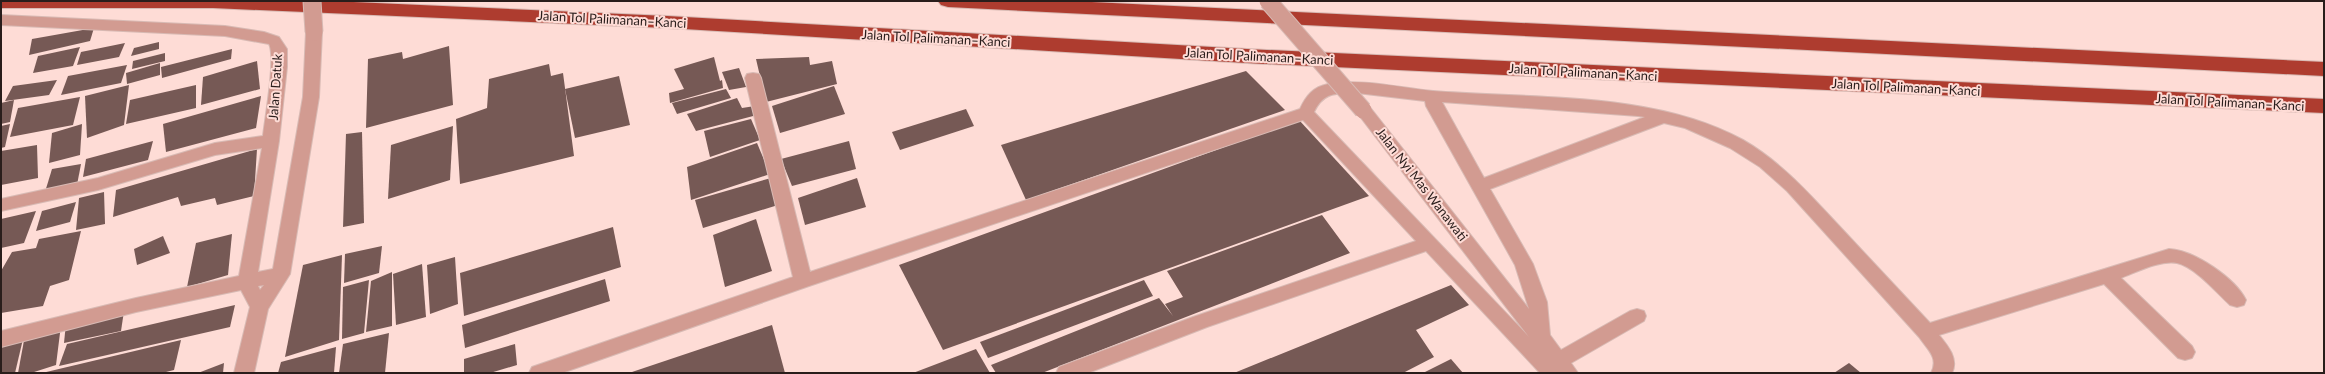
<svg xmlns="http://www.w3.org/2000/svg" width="2325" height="374" viewBox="0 0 2325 374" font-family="Lato,sans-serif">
  <rect width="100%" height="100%" fill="#fedcd6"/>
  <g fill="#765955">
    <path d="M94 28 90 41 29 55 32 39Z"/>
    <path d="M159 42V49L131 56 134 48Z"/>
    <path d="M125 43 119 57 77 65 81 52Z"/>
    <path d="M449 46 453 105 366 128 368 59 402 52 403 59Z"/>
    <path d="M80 47 73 66 33 73 38 56Z"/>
    <path d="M232 49 231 59 162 78 161 67Z"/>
    <path d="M165 53V61L132 69 133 61Z"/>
    <path d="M714 57 720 81 722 80 723 88 670 103 669 93 684 89 674 69Z"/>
    <path d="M809 57 810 65 832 61 837 84 766 102 756 59Z"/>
    <path d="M257 61 260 89 201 105 203 77Z"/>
    <path d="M160 63V75L127 84 126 73Z"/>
    <path d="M549 64 551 76 563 73 574 156 460 184 456 119 487 108 489 79Z"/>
    <path d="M127 65 121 83 61 95 68 76Z"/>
    <path d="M739 68 746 87 729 90 722 72Z"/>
    <path d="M1246 71 1285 110 1026 200 1001 145Z"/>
    <path d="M619 76 630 125 575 138 565 89Z"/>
    <path d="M57 80 49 95 5 101 13 86Z"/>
    <path d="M129 85 124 125 87 138 85 96Z"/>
    <path d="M196 85V108L126 124 130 100Z"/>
    <path d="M834 86 845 114 780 133 772 106Z"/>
    <path d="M726 89 731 98 677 114 672 103Z"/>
    <path d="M261 96 256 128 166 152 163 124Z"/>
    <path d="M80 97 73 125 10 137 18 108Z"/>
    <path d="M737 98 742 108 755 106 757 115 696 131 687 114Z"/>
    <path d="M14 100 10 122 1 124V103Z"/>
    <path d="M966 109 974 126 900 150 892 132Z"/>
    <path d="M751 119 760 140 710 157 704 131Z"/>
    <path d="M1299 120 1369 196 943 350 899 265Z"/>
    <path d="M10 124 5 147 1 148V126Z"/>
    <path d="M82 124 80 155 49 163 52 133Z"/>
    <path d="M453 126 450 180 388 199 391 145Z"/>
    <path d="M362 132 364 223 343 227 346 134Z"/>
    <path d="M153 141 148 160 83 177 86 159Z"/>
    <path d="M849 141 856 169 792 186 781 159Z"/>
    <path d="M757 143 770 174 691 200 687 167Z"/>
    <path d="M37 145 38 178 1 185V151Z"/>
    <path d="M257 149 254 196 217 205 215 198 181 206 178 197 113 217 116 190Z"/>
    <path d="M81 164 77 185 45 192 52 169Z"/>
    <path d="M771 178 778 205 703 228 695 200Z"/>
    <path d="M857 178 866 207 805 225 798 198Z"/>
    <path d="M104 192 105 224 76 230 79 198Z"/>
    <path d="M76 202 70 222 36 231 42 211Z"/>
    <path d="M36 211 24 243 1 248V219Z"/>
    <path d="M1322 215 1350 253 1042 373H996L991 365 1159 298 1173 316 1165 304 1183 297 1167 271Z"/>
    <path d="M756 219 772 271 725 287 713 235Z"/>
    <path d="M613 227 621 267 464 316 460 273Z"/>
    <path d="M81 231 69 280 50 286 43 306 1 313V271L12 252 36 248 39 239Z"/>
    <path d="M232 234 228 275 187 287 196 243Z"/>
    <path d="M163 236 170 253 137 265 134 249Z"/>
    <path d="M382 246 379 273 344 283 345 254Z"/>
    <path d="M342 255 339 340 285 357 303 265Z"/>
    <path d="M455 257 458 304 430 314 427 265Z"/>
    <path d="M422 264 426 317 396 325 393 274Z"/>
    <path d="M392 272V326L366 332 371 281Z"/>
    <path d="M605 279 610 301 465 348 462 325Z"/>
    <path d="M369 280 364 333 342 339 343 287Z"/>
    <path d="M1144 280 1153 296 988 358 980 342Z"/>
    <path d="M1451 285 1469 305 1416 330 1434 357 1403 373H1234Z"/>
    <path d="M235 305 230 327 59 366 67 344Z"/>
    <path d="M124 311 121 331 64 343 66 323Z"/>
    <path d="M61 325 56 365 31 373H18L25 335Z"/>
    <path d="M772 325 785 373H629Z"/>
    <path d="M389 333 385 373H339L343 344Z"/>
    <path d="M23 339 15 373H1V345Z"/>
    <path d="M181 340 174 370 162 373H42Z"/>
    <path d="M515 344 517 365 490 373H464V359Z"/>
    <path d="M336 347 334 373H278L281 362Z"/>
    <path d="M976 349 990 373H913Z"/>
    <path d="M1451 359 1463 373H1423Z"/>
    <path d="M224 363 223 373H198Z"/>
    <path d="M1849 363 1861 373H1834Z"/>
  </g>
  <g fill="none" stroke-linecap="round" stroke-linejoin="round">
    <g stroke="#d8bab4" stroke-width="2">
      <g id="street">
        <path d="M1 15 225 26 264 32 279 37 287 49V67L279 141 258 272 273 269 303 97 306 32 309 29H319L322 32 319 97 290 274 268 309 254 373H234L250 307 241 290 136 312 1 347V331L136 298 239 276 262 148 215 155 98 190 1 211V199L98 178 215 143 263 136C265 118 276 57 269 44L225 36 1 25ZM264 285 260 290 258 286Z"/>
        <path d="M753 73 759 74 761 78 810 272 1300 109C1306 96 1313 87 1328 84 1362 78 1400 88 1433 91 1534 99 1654 91 1743 140 1783 163 1812 197 1843 230 1872 261 1901 292 1930 323L2169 249C2194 250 2235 278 2246 300L2244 305 2237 307 2230 305C2217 293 2195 267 2177 263 2159 260 2137 272 2121 278L2192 346 2195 352 2192 358 2185 360 2178 358 2104 284 1939 335C1948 346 1959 359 1952 373H1931C1939 358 1928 350 1919 337L1787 191 1760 167 1730 148 1685 128 1664 123 1490 189 1533 264 1547 302 1550 335 1561 350 1630 311 1637 309 1644 311 1646 316 1644 321 1571 363 1578 373H1540L1426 251 1207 327 1088 373H1056L1059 367 1193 317 1416 241 1303 120 809 286 562 373H529L532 367 793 277 745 78 747 74ZM1357 93 1425 101 1426 106 1515 265 1529 309 1369 106H1357L1355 110 1529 337 1314 112C1324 91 1336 94 1357 93ZM1442 102 1638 116 1645 117 1484 178Z"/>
      </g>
    </g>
    <g stroke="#d8bab4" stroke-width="2">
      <g id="highway">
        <path d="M1 1H331L667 16 1247 49 2324 99V113L1247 63 667 28 213 8H1Z"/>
        <path d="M938 1H1071L2324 62V76L948 7 941 5Z"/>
      </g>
    </g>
    <use href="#street" fill="#d29b91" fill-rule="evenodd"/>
    <use href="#highway" fill="#ae3c2f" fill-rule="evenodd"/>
    <g stroke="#d8bab4" stroke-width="19" stroke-linecap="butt">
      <g id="street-bridge">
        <path d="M312 1 314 32"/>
        <path d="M1268 1 1363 110"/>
      </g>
    </g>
    <use href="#street-bridge" stroke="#d29b91" stroke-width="17"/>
  </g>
  <g text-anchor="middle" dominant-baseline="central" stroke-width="4" stroke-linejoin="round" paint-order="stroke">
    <g font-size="13" fill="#291d1b" stroke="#fedcd6">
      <text transform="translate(612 19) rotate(3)">Jalan Tol Palimanan–Kanci</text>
      <text transform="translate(936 38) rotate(3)">Jalan Tol Palimanan–Kanci</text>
      <text transform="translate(1259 56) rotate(3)">Jalan Tol Palimanan–Kanci</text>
      <text transform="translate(1583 72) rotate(3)">Jalan Tol Palimanan–Kanci</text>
      <text transform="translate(275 87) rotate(-86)">Jalan Datuk</text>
      <text transform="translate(1906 87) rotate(3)">Jalan Tol Palimanan–Kanci</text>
      <text transform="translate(2230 102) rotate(3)">Jalan Tol Palimanan–Kanci</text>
      <text transform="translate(1422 184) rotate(52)">Jalan Nyi Mas Wanawati</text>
    </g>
  </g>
  <rect width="2325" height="374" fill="none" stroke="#291d1b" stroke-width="4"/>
</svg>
